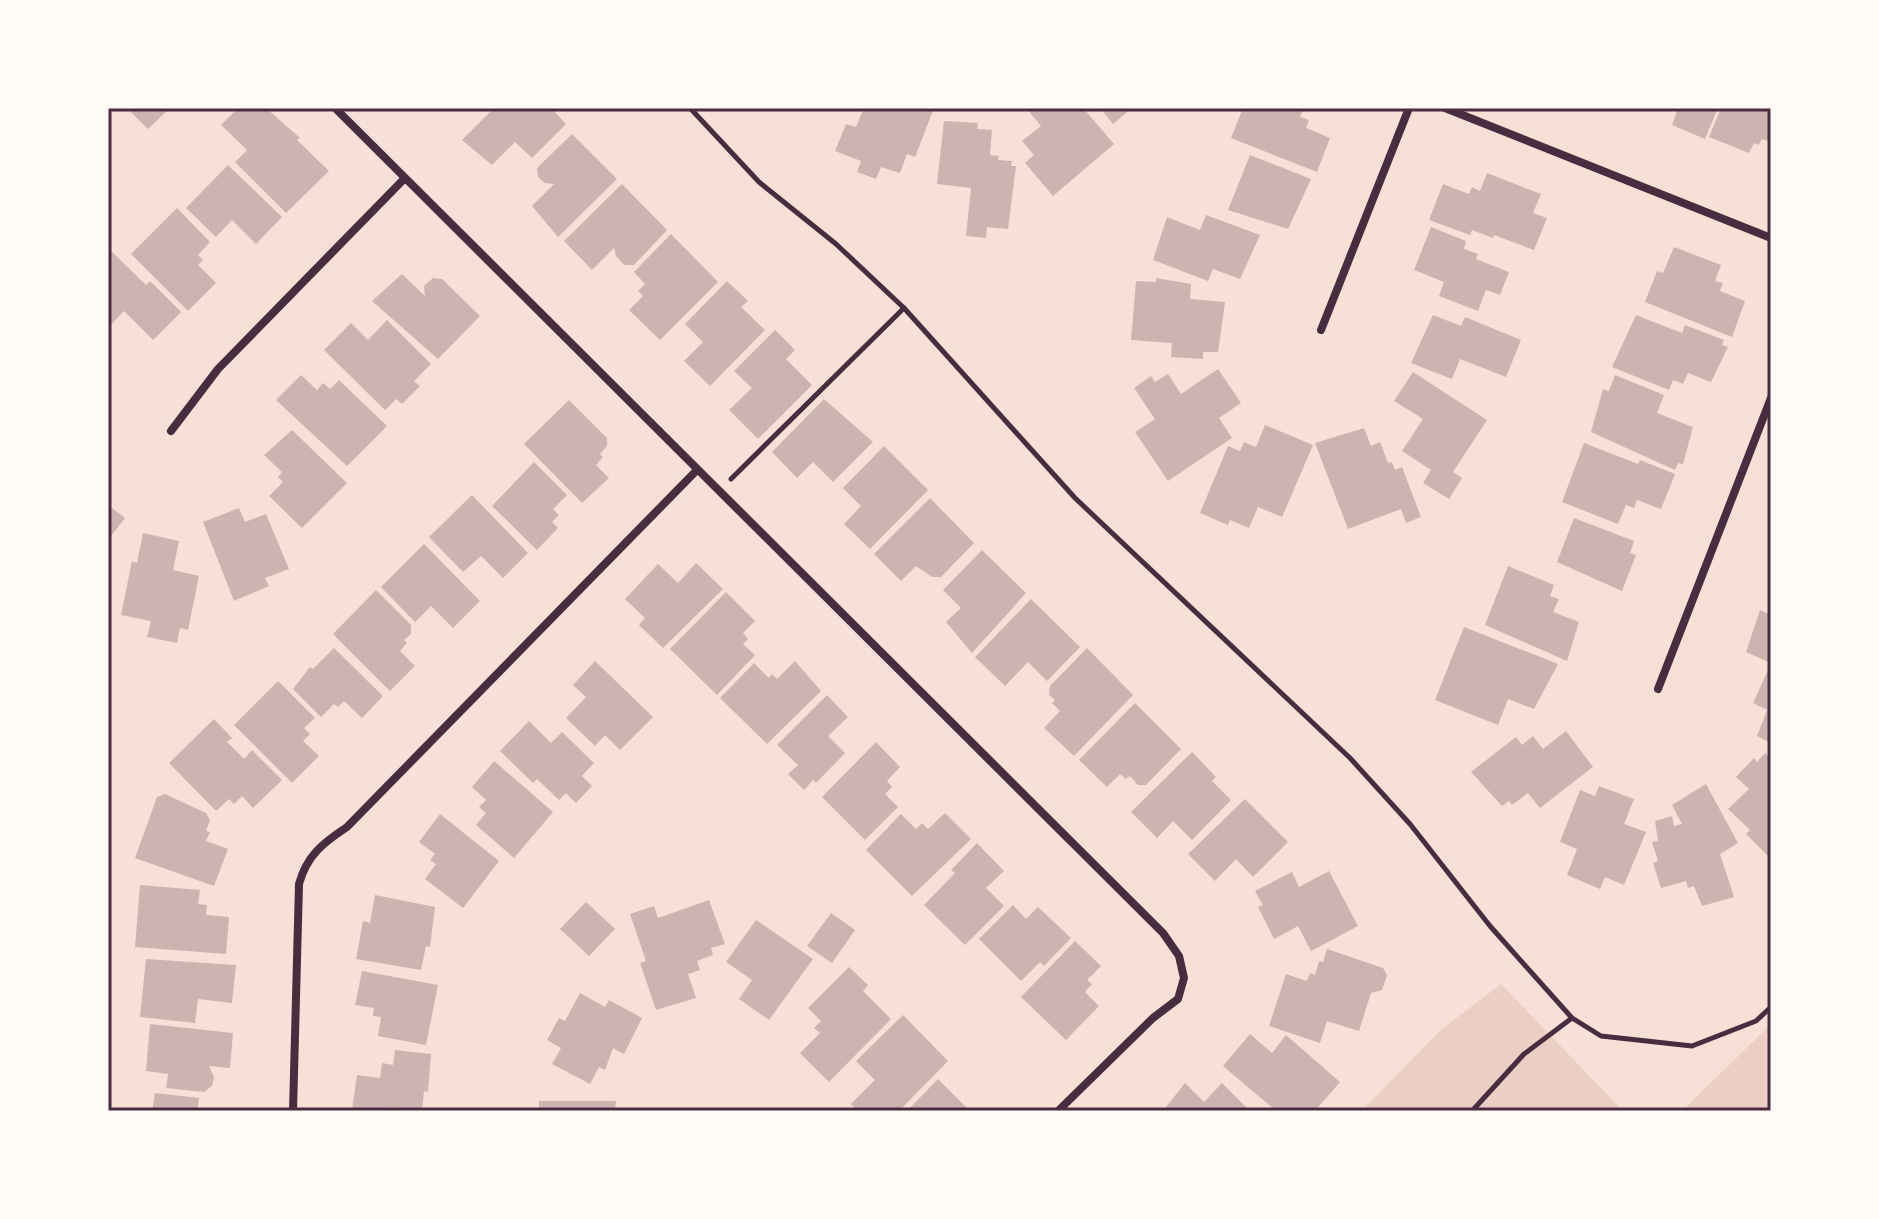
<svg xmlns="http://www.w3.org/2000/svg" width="1879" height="1219" viewBox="0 0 1879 1219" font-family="Commissioner,sans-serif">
  <rect width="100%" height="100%" fill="#f7e1d7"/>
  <g fill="#ebcfc5">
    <path d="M1501 984 1623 1111H1361L1443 1028Z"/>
    <path d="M1771 1024V1111H1682Z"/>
  </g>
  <g fill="#ccb4b1">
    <path d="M127 108H170L148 129Z"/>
    <path d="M238 108H266L300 138 297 140 329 171 286 213 235 162 247 150 221 125Z"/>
    <path d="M494 108H551L566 124 532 158 515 142 492 165 462 140Z"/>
    <path d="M864 108H934L915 157 907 154 900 173 881 167 876 179 857 172 861 161 835 151 846 124 856 127Z"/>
    <path d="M1026 108H1083L1114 144 1053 196 1025 163 1034 155 1022 141 1041 126Z"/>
    <path d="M1100 108H1132L1113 124Z"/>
    <path d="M1243 108H1304L1300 117 1309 120 1306 128 1330 138 1317 172 1231 138Z"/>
    <path d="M1678 108H1718L1705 139 1672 125Z"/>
    <path d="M1721 108H1771V142L1762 139 1759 145 1754 143 1749 153 1709 137Z"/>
    <path d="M944 121 978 123 977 129 992 130 990 155 999 156 998 160 1012 161 1011 166H1016L1008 229 987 227 986 238 966 236 971 188 937 184Z"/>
    <path d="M572 134 617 179 558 237 532 206 554 184 545 183 538 177 537 168Z"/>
    <path d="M1250 155 1311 179 1288 229 1228 210Z"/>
    <path d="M228 165 282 217 256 244 232 220 216 237 186 208Z"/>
    <path d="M1487 173 1541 194 1533 213 1547 218 1534 250 1494 235 1493 238 1472 230 1470 235 1429 220 1443 184 1469 194 1472 187 1480 191Z"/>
    <path d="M622 184 667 230 634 265H624L616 256 614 248 592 270 564 241Z"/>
    <path d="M177 208 210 242 198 255 203 260 198 265 216 283 188 311 131 254Z"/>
    <path d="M1206 215 1260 235 1240 279 1213 269 1208 281 1153 260 1167 217 1200 230Z"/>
    <path d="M1431 227 1466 241 1464 249 1478 254 1476 259 1509 272 1500 295 1486 290 1478 311 1439 296 1444 282 1414 270Z"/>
    <path d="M671 234 718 282 660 340 629 310 643 296 638 291 645 284 634 272Z"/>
    <path d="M1674 247 1721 265 1715 281 1723 283 1720 291 1745 301 1732 337 1645 302 1657 271 1663 273Z"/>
    <path d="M109 249 146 285 150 281 181 312 153 340 124 311 111 325 108 322Z"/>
    <path d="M402 274 425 296 424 286 433 278 442 279 480 316 438 359 372 301Z"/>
    <path d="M1156 278 1191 284 1190 299 1225 302 1218 352H1203V359L1171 357 1172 343 1131 340 1136 281 1156 282Z"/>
    <path d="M727 281 748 301 741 307 765 330 710 386 684 361 703 342 685 324Z"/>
    <path d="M1433 315 1461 326 1465 317 1521 340 1506 377 1460 359 1452 379 1411 363Z"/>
    <path d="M1636 315 1682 333 1685 325 1724 340 1722 345 1728 347 1711 382 1688 373 1683 384 1673 380 1669 390 1612 367Z"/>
    <path d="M387 320 431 364 414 381 420 386 402 404 396 399 385 410 324 350 351 323 368 340Z"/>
    <path d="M775 330 795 350 786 359 812 385 758 439 729 410 752 388 734 371Z"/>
    <path d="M1218 369 1241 403 1219 418 1232 438 1168 481 1135 432 1155 419 1134 388 1151 376 1155 382 1168 374 1181 394Z"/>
    <path d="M1413 372 1487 420 1453 472 1462 478 1449 499 1423 483 1431 470 1402 451 1423 419 1394 401Z"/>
    <path d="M301 375 317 390 323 383 330 389 339 380 387 426 347 466 276 400Z"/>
    <path d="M1615 375 1664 395 1657 413 1693 427 1683 464 1678 463 1675 470 1591 432 1603 389 1609 391Z"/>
    <path d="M824 399 873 442 833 482 813 462 797 478 772 452Z"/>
    <path d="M569 400 607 438V446L600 454 603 457 596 465 609 478 582 503 524 444Z"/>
    <path d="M1265 425 1313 445 1282 517 1258 507 1249 528 1230 520 1228 525 1200 513 1228 446 1240 451 1244 442 1256 447Z"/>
    <path d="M1364 428 1371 446 1380 442 1388 463 1392 462 1395 470 1402 467 1421 517 1406 523 1401 509 1348 529 1315 443Z"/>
    <path d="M292 430 347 483 302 528 269 496 283 482 278 477 282 472 264 455Z"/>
    <path d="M1584 443 1638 464 1640 460 1675 474 1661 509 1637 500 1634 508 1626 505 1618 524 1562 502Z"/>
    <path d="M884 446 928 490 870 549 844 524 861 506 843 488Z"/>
    <path d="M534 462 567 495 553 509 559 515 552 522 558 528 537 550 492 506Z"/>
    <path d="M472 495 528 553 503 578 481 556 463 572 429 537Z"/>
    <path d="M930 498 974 543 941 577H932L916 566 901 581 874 554Z"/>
    <path d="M108 505 125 518 108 540Z"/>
    <path d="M239 508 245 522 266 514 289 569 265 578 269 586 234 601 203 522Z"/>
    <path d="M1574 518 1634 541 1630 553 1636 555 1622 591 1557 562Z"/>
    <path d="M143 533 179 541 173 570 199 576 188 630 180 628 177 643 147 637 151 621 121 615 132 561 137 563Z"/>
    <path d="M424 544 480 601 453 628 431 606 415 622 381 587Z"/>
    <path d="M982 550 1026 593 972 653 946 622 961 608 943 590Z"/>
    <path d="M696 563 723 589 663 648 639 625 645 618 625 599 658 564 678 583Z"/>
    <path d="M1508 566 1554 585 1550 596 1559 599 1553 612 1579 622 1567 661 1485 625Z"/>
    <path d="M376 590 411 625V634L404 640 407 643 400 651 415 666 390 691 333 634Z"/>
    <path d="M726 592 755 621 743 633 748 639 743 644 755 655 717 695 670 649Z"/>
    <path d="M1031 599 1080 647 1047 681 1028 662 1005 686 975 657Z"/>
    <path d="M1760 610 1771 615V663L1746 652Z"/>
    <path d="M1464 627 1558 664 1534 709 1508 699 1498 725 1435 700Z"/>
    <path d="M334 648 383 696 362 718 344 701 338 707 334 704 321 717 293 689 310 667 313 669Z"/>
    <path d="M1087 648 1133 695 1074 756 1044 728 1060 711 1052 703 1055 700 1049 695 1050 686Z"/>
    <path d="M595 661 653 717 620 750 605 735 595 746 566 718 586 697 573 685Z"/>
    <path d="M795 661 821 691 767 744 720 698 754 663 769 678 772 674 777 679Z"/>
    <path d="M1769 668 1771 669V743L1757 736 1767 710 1753 703Z"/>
    <path d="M278 681 315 718 304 728 310 734 303 741 319 756 292 783 234 725Z"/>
    <path d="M827 695 848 717 828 736 845 753 816 783 813 780 804 790 788 774 798 765 777 745Z"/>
    <path d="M1135 703 1181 749 1146 785H1138L1130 776 1126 779 1120 774 1107 787 1079 760Z"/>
    <path d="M214 719 232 738 227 742 244 759 252 750 282 780 253 808 242 796 234 804 229 799 216 811 169 763Z"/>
    <path d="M529 721 551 743 562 732 594 763 582 776 592 786 576 803 566 793 559 800 537 779 533 783 500 751Z"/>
    <path d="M1566 731 1593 767 1540 808 1528 793 1512 805 1509 801 1502 806 1471 772 1516 737 1522 745 1533 736 1543 749Z"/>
    <path d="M876 742 900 767 887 781 892 787 885 794 898 807 865 840 822 797Z"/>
    <path d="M1192 752 1216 777 1212 781 1231 800 1192 840 1173 821 1157 838 1131 812Z"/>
    <path d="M1765 753 1771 759V859L1746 834 1750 830 1728 809 1749 789 1736 777 1754 758 1757 762Z"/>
    <path d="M494 761 553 812 514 858 476 825 486 813 479 807 486 800 472 787Z"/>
    <path d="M1706 784 1738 843 1720 854 1734 897 1702 906 1694 886 1688 888 1686 881 1661 888 1653 863 1658 861 1652 842 1658 841 1655 821 1672 816 1674 826 1682 824 1672 805Z"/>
    <path d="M1599 786 1634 799 1624 824 1646 832 1624 885 1605 877 1600 889 1567 875 1577 849 1560 842 1580 790 1595 796Z"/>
    <path d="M165 794 206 813 210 820 206 831 210 832 206 841 228 849 214 886 135 858 157 797Z"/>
    <path d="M1245 799 1288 842 1253 877 1236 859 1215 881 1188 854Z"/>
    <path d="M945 813 971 839 912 896 866 850 901 814 916 829 922 823 928 829Z"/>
    <path d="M440 814 499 861 463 908 425 879 436 864 430 860 435 854 419 842Z"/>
    <path d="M977 843 1004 871 986 888 1004 906 965 945 924 905 955 873 951 870Z"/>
    <path d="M1329 871 1358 926 1311 951 1298 926 1274 939 1258 907 1263 905 1255 891 1292 872 1299 887Z"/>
    <path d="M140 885 200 890 198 904 207 905 206 915 229 917 226 954 135 947Z"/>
    <path d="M375 895 435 907 430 947 426 946 421 970 356 959 363 921 370 923Z"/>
    <path d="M709 900 725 944 711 948 713 955 697 961 700 970 688 974 696 998 656 1010 640 963 646 961 630 914 654 906 658 918Z"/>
    <path d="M586 902 615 929 589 956 560 929Z"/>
    <path d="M1013 905 1026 919 1038 907 1071 938 1044 966 1040 962 1021 981 979 939Z"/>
    <path d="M831 913 855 930 832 963 807 946Z"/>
    <path d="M756 920 813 959 769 1020 739 999 752 980 726 962Z"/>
    <path d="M1075 941 1101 966 1087 980 1092 984 1085 992 1099 1006 1066 1040 1021 997Z"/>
    <path d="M1327 949 1383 968 1387 975 1382 990 1371 993 1359 1031 1327 1021 1320 1043 1269 1026 1286 974 1307 981 1310 973 1315 975 1319 961 1323 962Z"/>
    <path d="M146 959 236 965 232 1003 198 999 195 1023 140 1017Z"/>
    <path d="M849 967 868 985 863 991 891 1019 829 1082 800 1053 820 1033 814 1028 821 1021 808 1008Z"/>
    <path d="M362 971 438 985 426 1045 378 1036 381 1017 373 1016 374 1008 355 1005Z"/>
    <path d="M580 993 605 1007 609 1000 642 1018 624 1054 613 1048 605 1070 599 1067 590 1084 552 1064 561 1048 547 1040 559 1018 565 1021Z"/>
    <path d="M903 1015 948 1061 899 1111H858L851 1104 875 1080 856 1061Z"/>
    <path d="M150 1024 233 1033 230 1068 209 1066 214 1077 212 1086 204 1092 166 1088 168 1074 146 1071Z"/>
    <path d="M1250 1034 1272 1053 1286 1035 1340 1082 1315 1111H1276L1223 1066Z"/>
    <path d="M395 1050 431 1054 428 1092 424 1091 422 1111 391 1107V1111L352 1109 357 1075 380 1078 382 1063 393 1065Z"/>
    <path d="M938 1079 970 1111H907Z"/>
    <path d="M1185 1083 1204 1102 1222 1083 1250 1111H1163Z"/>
    <path d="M155 1093 199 1098 197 1111H152Z"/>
    <path d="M539 1101H616L615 1111H539Z"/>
  </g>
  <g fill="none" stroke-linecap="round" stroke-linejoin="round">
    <g stroke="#4a2c40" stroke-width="5">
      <path d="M690 108 759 182 836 244 904 308 1075 498 1350 758 1410 824 1490 926 1572 1018 1601 1036 1692 1046 1756 1021 1771 1007"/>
      <path d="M731 479 904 308"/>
      <path d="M1472 1111 1524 1054 1572 1018"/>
    </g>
    <g stroke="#4a2c40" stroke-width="8">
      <path d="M335 108 1163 933 1179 956 1184 978 1178 999 1153 1018 1058 1111"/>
      <path d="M1445 108 1771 238"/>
      <path d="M1321 330 1409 108"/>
      <path d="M171 431 218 369 404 179"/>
      <path d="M1658 689 1771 398"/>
      <path d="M293 1111 299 884C307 855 323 843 347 827L697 470"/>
    </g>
  </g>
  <rect width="1879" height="1219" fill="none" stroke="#fffaf5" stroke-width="220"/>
  <rect x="110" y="110" width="1659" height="999" fill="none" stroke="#4a2c40" stroke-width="3"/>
</svg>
